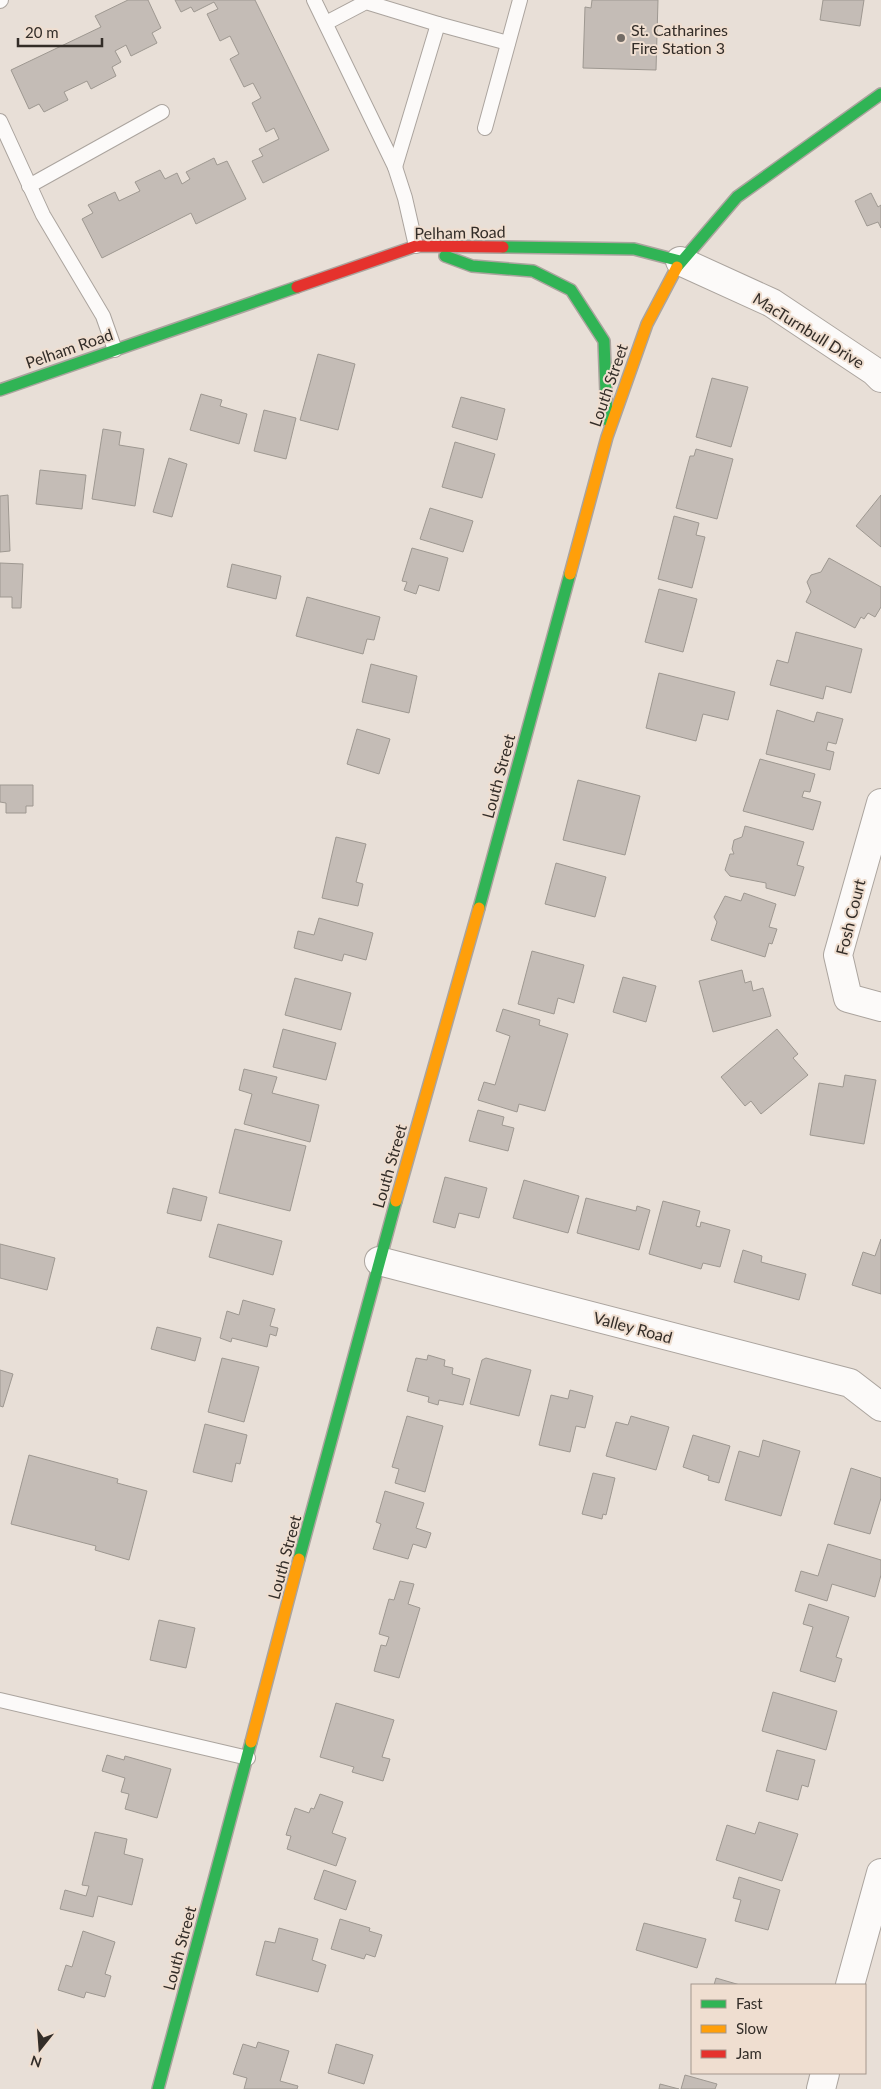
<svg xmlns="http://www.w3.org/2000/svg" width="881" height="2089" viewBox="0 0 881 2089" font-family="Lato,sans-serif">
  <rect width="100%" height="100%" fill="#e8dfd7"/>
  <g fill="#c4bcb6" stroke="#9e9891">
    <path d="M128 0H148L161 28 152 33 157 43 131 56 126 45 115 51 121 62 112 67 116 76 91 89 87 81 64 92 68 100 44 112 39 104 29 109 11 70 101 27 95 16Z"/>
    <path d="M175 0H255L329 150 263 183 252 161 263 156 259 149 279 139 274 128 266 132 252 103 261 98 253 83 244 87 230 59 239 54 230 36 220 41 207 14 218 9 214 2 194 12 191 7 181 12Z"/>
    <path d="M592 0H658L656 70 583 68 585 7 591 8Z"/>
    <path d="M823 0H864L860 26 820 20Z"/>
    <path d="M214 158 217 165 227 161 246 199 196 224 191 213 102 258 82 219 93 213 88 205 115 192 119 201 140 191 135 182 160 170 165 179 177 173 182 184 190 179 186 172Z"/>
    <path d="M871 193 878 207 881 205V228L878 222 867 226 855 201Z"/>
    <path d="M318 354 355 364 338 430 300 420Z"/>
    <path d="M712 378 748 387 731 447 696 437Z"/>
    <path d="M201 394 222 400 220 406 247 414 239 444 190 430Z"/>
    <path d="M461 397 505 409 497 440 452 427Z"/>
    <path d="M264 410 296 418 286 459 254 451Z"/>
    <path d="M103 429 121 432 119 445 144 449 135 506 92 499Z"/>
    <path d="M455 442 495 454 482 498 442 487Z"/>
    <path d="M696 449 733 459 717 519 676 508 690 456H694Z"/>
    <path d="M169 458 187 464 172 517 153 512Z"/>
    <path d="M40 470 86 475 82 509 36 504Z"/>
    <path d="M8 495 10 551 0 552V496Z"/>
    <path d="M881 495V547L856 526Z"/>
    <path d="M430 508 473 521 463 552 420 539Z"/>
    <path d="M674 516 699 523 696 535 705 537 692 588 658 579Z"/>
    <path d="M412 548 448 558 439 591 419 585 416 594 404 590 407 582 402 581Z"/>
    <path d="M829 558 881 587V607L875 617 868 613 864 619 861 617 855 628 806 602 811 592 807 582 811 575 821 572Z"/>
    <path d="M0 563 23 564 21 608H12V597H0Z"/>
    <path d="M232 564 281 576 276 599 227 587Z"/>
    <path d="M659 589 697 599 683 652 645 642Z"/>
    <path d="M307 597 380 617 374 640 367 639 363 654 296 636Z"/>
    <path d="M796 632 862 649 851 693 826 686 823 699 770 685 777 660 788 663Z"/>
    <path d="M371 664 417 676 409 713 362 702Z"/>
    <path d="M659 673 735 692 728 720 703 714 696 741 646 728Z"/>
    <path d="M777 710 814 722 817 712 843 719 836 744 828 742 826 750 834 752 830 770 766 754Z"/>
    <path d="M357 729 390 739 379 774 347 764Z"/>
    <path d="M760 759 815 774 810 792 804 791 802 797 821 802 813 830 743 811Z"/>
    <path d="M578 780 640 796 625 855 563 840Z"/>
    <path d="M0 785H33V806H26V813H6V803L0 802Z"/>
    <path d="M745 826 804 842 797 865 804 867 795 896 766 888V883L730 876 725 870 730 854H734L732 849 734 840 742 837Z"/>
    <path d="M336 837 366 844 356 882 363 884 358 906 322 898Z"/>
    <path d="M556 863 606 877 595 917 545 904Z"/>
    <path d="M744 893 776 904 769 927 777 929 772 944 769 943 765 957 711 940 717 922 714 917 725 896 741 901Z"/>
    <path d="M319 918 373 933 366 960 344 954 342 961 294 948 298 931 314 935Z"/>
    <path d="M532 951 584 965 574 1003 558 998 554 1014 518 1004Z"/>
    <path d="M742 970 745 983 751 981 753 991 763 988 771 1016 713 1032 699 981Z"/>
    <path d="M623 977 656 986 646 1022 613 1012Z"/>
    <path d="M295 978 351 993 341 1030 285 1015Z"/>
    <path d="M503 1009 540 1020 539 1025 568 1034 545 1111 519 1104 517 1112 478 1100 484 1082 495 1085 510 1036 496 1031Z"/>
    <path d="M283 1029 336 1043 326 1080 273 1067Z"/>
    <path d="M777 1029 798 1054 793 1058 808 1075 761 1114 751 1101 745 1106 721 1077Z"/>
    <path d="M244 1069 277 1077 272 1093 319 1105 310 1142 244 1124 252 1094 239 1090Z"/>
    <path d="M845 1075 876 1080 864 1144 810 1135 819 1083 843 1087Z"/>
    <path d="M478 1110 504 1117 502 1125 514 1128 508 1151 469 1141Z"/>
    <path d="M235 1129 306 1146 290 1211 219 1193Z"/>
    <path d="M445 1177 487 1188 479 1218 459 1213 455 1228 433 1222Z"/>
    <path d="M524 1180 579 1196 568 1233 513 1218Z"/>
    <path d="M173 1188 207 1197 201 1221 167 1213Z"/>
    <path d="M586 1198 636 1211 637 1206 650 1210 639 1250 577 1233Z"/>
    <path d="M663 1201 700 1211 696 1226 700 1227 701 1222 730 1230 720 1267 703 1263 701 1269 649 1254Z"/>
    <path d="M218 1224 282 1241 273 1275 209 1257Z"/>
    <path d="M881 1239V1294L852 1285 863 1252 875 1256Z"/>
    <path d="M0 1244 55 1258 47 1290 0 1278Z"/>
    <path d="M743 1250 762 1256 761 1262 806 1274 799 1300 734 1282Z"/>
    <path d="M243 1300 275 1309 270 1326 278 1328 276 1336 270 1334 267 1347 232 1338 231 1342 220 1338 227 1311 239 1315Z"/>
    <path d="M157 1327 201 1338 195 1361 151 1349Z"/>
    <path d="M428 1355 445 1360 444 1366 453 1368 452 1374 470 1379 463 1405 439 1400 438 1405 428 1402 429 1397 407 1391 416 1358 427 1360Z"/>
    <path d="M222 1358 259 1367 244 1422 208 1412Z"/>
    <path d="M486 1358 531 1370 519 1416 470 1404 482 1360Z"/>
    <path d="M0 1370 13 1374 3 1407 0 1406Z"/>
    <path d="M570 1390 593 1396 585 1428 576 1426 570 1452 539 1445 551 1395 568 1399Z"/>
    <path d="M407 1416 443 1426 425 1492 395 1483 399 1469 392 1467Z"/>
    <path d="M631 1416 669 1427 656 1470 606 1456 616 1422 628 1425Z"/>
    <path d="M205 1424 247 1435 240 1464 236 1463 232 1482 193 1472Z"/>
    <path d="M693 1435 730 1446 719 1483 708 1480 709 1476 683 1467Z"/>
    <path d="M763 1440 800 1451 781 1516 725 1500 739 1451 759 1457Z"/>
    <path d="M29 1455 118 1479 117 1483 147 1491 129 1560 95 1550 96 1546 11 1524Z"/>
    <path d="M851 1468 881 1478V1498L870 1534 834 1524Z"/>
    <path d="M593 1473 615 1478 606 1515 603 1514 602 1519 582 1514Z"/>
    <path d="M385 1491 424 1503 416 1528 431 1533 426 1548 413 1544 408 1559 373 1549 381 1524 376 1522Z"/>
    <path d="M828 1544 881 1560V1575L875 1597 832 1584 827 1601 795 1591 801 1571 818 1576Z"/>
    <path d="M400 1581 414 1584 408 1604 420 1608 399 1678 374 1671 381 1645 386 1646 389 1637 379 1634 389 1599 394 1600Z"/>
    <path d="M809 1604 849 1617 836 1657 842 1659 835 1682 800 1671 813 1627 803 1624Z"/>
    <path d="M159 1620 195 1628 186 1668 150 1660Z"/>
    <path d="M773 1692 837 1711 826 1750 762 1731Z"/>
    <path d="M336 1703 394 1720 382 1757 390 1759 383 1781 352 1772 354 1767 320 1757Z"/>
    <path d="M777 1750 815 1760 808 1787 802 1785 798 1800 766 1791Z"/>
    <path d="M107 1755 124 1760 125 1756 171 1769 157 1818 125 1809 129 1794 121 1792 125 1778 102 1771Z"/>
    <path d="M320 1794 343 1802 332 1833 346 1838 336 1866 287 1849 291 1836 286 1835 295 1808 309 1813 311 1808 314 1809Z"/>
    <path d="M759 1822 798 1834 782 1881 716 1860 727 1825 755 1834Z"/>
    <path d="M95 1832 127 1839 124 1854 143 1859 132 1905 98 1896 93 1917 60 1909 65 1890 86 1896 89 1886 82 1885Z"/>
    <path d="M324 1870 356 1881 346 1910 314 1899Z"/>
    <path d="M739 1877 780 1890 768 1930 735 1921 741 1900 733 1898Z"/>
    <path d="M340 1919 370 1928 369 1931 382 1935 375 1957 366 1954 364 1959 331 1949Z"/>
    <path d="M644 1923 706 1939 697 1968 636 1950Z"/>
    <path d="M279 1928 318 1939 312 1960 326 1965 318 1992 256 1975 265 1941 275 1943Z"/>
    <path d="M83 1931 115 1942 105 1974 111 1976 105 1997 86 1992 84 1998 58 1990 66 1965 72 1967Z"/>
    <path d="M716 1978 740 1985H714Z"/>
    <path d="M258 2042 289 2051 280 2081 298 2086 297 2089H244L247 2078 233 2074 243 2044 256 2048Z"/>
    <path d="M336 2044 373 2055 364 2084 328 2073Z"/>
    <path d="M685 2075 717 2084 715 2089H681Z"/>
    <path d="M660 2084 679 2089H659Z"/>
  </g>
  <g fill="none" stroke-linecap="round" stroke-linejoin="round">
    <g stroke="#aba49e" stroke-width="16">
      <g id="lane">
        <path d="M314 0 395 167 405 198 416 246"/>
        <path d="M0 1 1 0"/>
        <path d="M326 23 366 2 438 24 395 167"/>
        <path d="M438 24 508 43"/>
        <path d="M0 121 43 215 103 316 115 350"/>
        <path d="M485 128 520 0"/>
        <path d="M29 186 162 112"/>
        <path d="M0 1700 248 1758"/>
      </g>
    </g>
    <g stroke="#aba49e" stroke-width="30">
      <g id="street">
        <path d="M680 261 772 303 874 371 881 378"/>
        <path d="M881 803 838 955 848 998 881 1007"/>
        <path d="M379 1261 850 1383 881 1407"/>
        <path d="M850 1985 881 1873"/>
        <path d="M821 2089 825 2073"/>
      </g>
    </g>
    <g stroke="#aba49e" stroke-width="14">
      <g id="fast">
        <path d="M503 247 634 249 680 261"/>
        <path d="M445 256 472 266 533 271 571 290 604 341 607 420"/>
        <path d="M677 267 737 197 881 94"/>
        <path d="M0 390 297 287"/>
        <path d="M479 908 570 574"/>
        <path d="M299 1559 396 1201"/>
        <path d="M158 2089 251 1742"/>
      </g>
    </g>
    <g stroke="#aba49e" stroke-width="14">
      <g id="slow">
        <path d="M570 574 607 437 647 324 677 267"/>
        <path d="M396 1201 479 908"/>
        <path d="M251 1742 299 1559"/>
      </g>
    </g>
    <g stroke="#aba49e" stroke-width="14">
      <path id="jam" d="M297 287 416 246 503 247"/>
    </g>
    <use href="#lane" stroke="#fcfaf9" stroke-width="14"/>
    <use href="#street" stroke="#fcfaf9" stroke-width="28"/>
    <use href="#fast" stroke="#30b455" stroke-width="11"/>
    <use href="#slow" stroke="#ff9f0a" stroke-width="11"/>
    <use href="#jam" stroke="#e5322d" stroke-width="11"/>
  </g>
  <circle fill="#726b65" stroke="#efded0" stroke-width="2" cx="621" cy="38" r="5"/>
  <g text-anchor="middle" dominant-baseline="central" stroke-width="4" stroke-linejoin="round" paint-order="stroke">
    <g font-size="16" fill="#332d28" stroke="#efded0" text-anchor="start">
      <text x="631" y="29">St. Catharines<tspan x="631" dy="18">Fire Station 3</tspan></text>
    </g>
    <g font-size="16" fill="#332d28" stroke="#efded0">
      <text transform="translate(460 232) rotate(-1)">Pelham Road</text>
      <text transform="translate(809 330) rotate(32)">MacTurnbull Drive</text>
      <text transform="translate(69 348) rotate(-19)">Pelham Road</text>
      <text transform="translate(608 385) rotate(-71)">Louth Street</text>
      <text transform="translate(498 776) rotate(-75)">Louth Street</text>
      <text transform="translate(850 917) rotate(-76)">Fosh Court</text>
      <text transform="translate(389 1166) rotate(-74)">Louth Street</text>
      <text transform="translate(633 1327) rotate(15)">Valley Road</text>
      <text transform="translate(284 1557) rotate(-75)">Louth Street</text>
      <text transform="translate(179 1948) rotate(-75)">Louth Street</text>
    </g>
  </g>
  <rect x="691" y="1984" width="175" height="90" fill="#efded0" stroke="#a4978d"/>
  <rect x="701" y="2000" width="25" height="8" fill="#30b455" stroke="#a4978d"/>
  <text x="736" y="2009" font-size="15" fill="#332d28">Fast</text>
  <rect x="701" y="2025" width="25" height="8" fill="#ff9f0a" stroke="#a4978d"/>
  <text x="736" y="2034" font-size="15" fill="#332d28">Slow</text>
  <rect x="701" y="2050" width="25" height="8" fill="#e5322d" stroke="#a4978d"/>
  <text x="736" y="2059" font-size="15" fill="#332d28">Jam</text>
  <g transform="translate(40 2049) rotate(197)" stroke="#efded0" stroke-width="4" paint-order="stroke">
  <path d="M0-4L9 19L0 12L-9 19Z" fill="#332d28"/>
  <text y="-8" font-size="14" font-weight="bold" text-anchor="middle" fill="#332d28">N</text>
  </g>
  <path d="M18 38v8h84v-8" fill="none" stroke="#332d28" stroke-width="2.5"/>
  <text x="25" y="38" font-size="15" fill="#332d28" stroke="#efded0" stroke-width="4" paint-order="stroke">20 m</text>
</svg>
